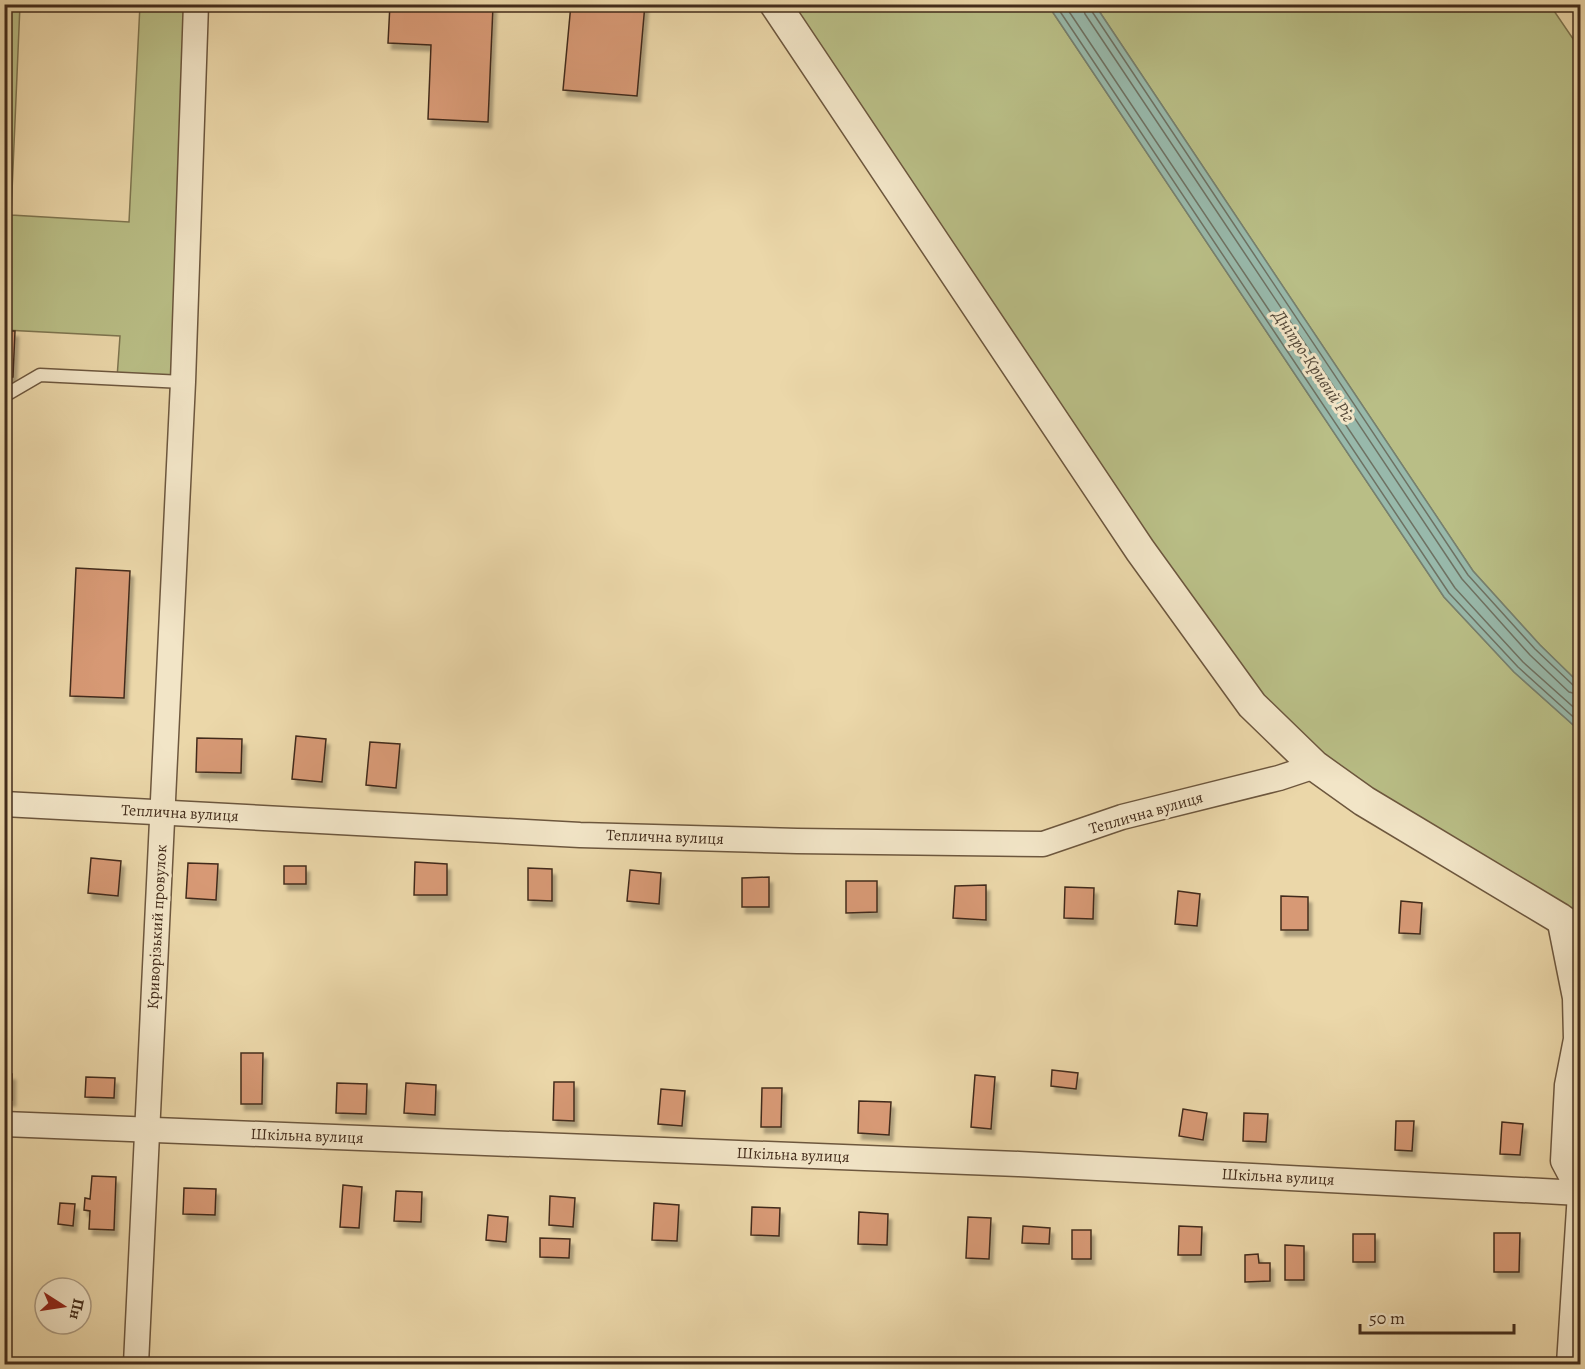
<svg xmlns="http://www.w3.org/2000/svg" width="1585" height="1369" viewBox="0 0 1585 1369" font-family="Alegreya,serif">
  <defs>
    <filter id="shadow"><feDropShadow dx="3.5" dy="6" stdDeviation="1.5" flood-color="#0004"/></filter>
  </defs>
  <rect width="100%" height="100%" fill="#ebd7a9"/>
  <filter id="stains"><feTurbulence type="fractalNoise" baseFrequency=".00333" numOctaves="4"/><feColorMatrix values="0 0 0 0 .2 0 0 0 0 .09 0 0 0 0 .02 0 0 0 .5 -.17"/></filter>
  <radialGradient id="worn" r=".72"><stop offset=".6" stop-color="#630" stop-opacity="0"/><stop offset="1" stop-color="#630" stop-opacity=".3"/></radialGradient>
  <g fill="#b9be86" stroke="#7e7550" stroke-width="1.5">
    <path d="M4 5H20L11 215 129 222 140 5H196L183 382 117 378 120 336 5 330Z"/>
    <path d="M775 5H1048L1444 597 1514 672 1580 731V933L1364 801 1252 705Z"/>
    <path d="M1095 5H1550L1580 49V684L1540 645 1473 571Z"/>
  </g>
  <path fill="#98b9ab" stroke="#768171" stroke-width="1.5" d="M1048 5H1095L1473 571 1540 645 1580 684V731L1514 672 1444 597Z"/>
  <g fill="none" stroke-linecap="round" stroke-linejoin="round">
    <g stroke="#6e7263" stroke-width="1.5">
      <path d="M1055 4 1449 593 1518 667 1580 723"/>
      <path d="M1064 4 1455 588 1523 662 1580 713"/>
      <path d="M1082 4 1085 14 1462 579 1530 655 1569 692 1580 695"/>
      <path d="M1090 4 1091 10 1468 575 1535 649 1574 686 1580 688"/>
    </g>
  </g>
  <g fill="#d79975" stroke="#432c1b" stroke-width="1.5" filter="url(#shadow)">
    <path d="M390 4 493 6 488 122 428 119 431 45 388 43Z"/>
    <path d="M571 4H645L637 96 563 90Z"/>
    <path d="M4 331H15L13 377H4Z"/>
    <path d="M76 568 130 571 124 698 70 696Z"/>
    <path d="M296 736 326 739 322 782 292 779Z"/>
    <path d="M197 738 242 739 241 773 196 772Z"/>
    <path d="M370 742 400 744 396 788 366 785Z"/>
    <path d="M91 858 121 861 118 896 88 893Z"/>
    <path d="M415 862 447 864V895H414Z"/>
    <path d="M188 863 218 864 216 900 186 898Z"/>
    <rect x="284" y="866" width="22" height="18"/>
    <path d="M528 868 552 869V901L528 900Z"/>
    <path d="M630 870 661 873 659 904 627 901Z"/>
    <path d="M769 877V907H742V878Z"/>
    <path d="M846 881H877V912L846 913Z"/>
    <path d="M986 885V920L953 918 955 886Z"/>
    <path d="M1065 887 1094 888 1093 919 1064 918Z"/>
    <path d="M1178 891 1200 894 1197 926 1175 924Z"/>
    <path d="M1281 896 1308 897V930H1281Z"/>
    <path d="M1401 901 1422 903 1420 934 1399 933Z"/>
    <path d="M241 1053H263L262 1104H241Z"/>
    <path d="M1052 1070 1078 1073 1076 1089 1051 1086Z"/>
    <rect x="4" y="1074" width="8" height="26"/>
    <path d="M975 1075 995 1077 991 1129 971 1127Z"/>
    <path d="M86 1077 115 1078 114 1098 85 1097Z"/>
    <path d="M554 1082H574V1121L553 1120Z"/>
    <path d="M337 1083 367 1084 366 1114 336 1113Z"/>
    <path d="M406 1083 436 1085 435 1115 404 1113Z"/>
    <path d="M762 1088H782L781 1127H761Z"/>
    <path d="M661 1089 685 1091 682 1126 658 1124Z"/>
    <path d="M859 1101 891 1102 889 1135 858 1133Z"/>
    <path d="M1183 1109 1207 1113 1203 1140 1179 1136Z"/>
    <path d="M1244 1113 1268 1114 1266 1142 1243 1141Z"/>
    <path d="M1396 1121H1414L1412 1151 1395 1150Z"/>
    <path d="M1502 1122 1523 1124 1520 1155 1500 1154Z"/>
    <path d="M92 1176 116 1177 114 1230 89 1229 90 1211 84 1210 85 1198 90 1199Z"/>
    <path d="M343 1185 362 1187 359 1228 340 1227Z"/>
    <path d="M184 1188 216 1189 215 1215 183 1214Z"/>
    <path d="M396 1191 422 1192 421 1222 394 1221Z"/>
    <path d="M550 1196 575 1198 573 1227 549 1225Z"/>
    <path d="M60 1203 75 1204 73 1226 58 1224Z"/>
    <path d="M654 1203 679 1205 677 1241 652 1240Z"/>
    <path d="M752 1207 780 1208 779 1236 751 1235Z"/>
    <path d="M859 1212 888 1214 887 1245 858 1244Z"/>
    <path d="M488 1215 508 1217 506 1242 486 1240Z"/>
    <path d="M968 1217 991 1218 989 1259 966 1258Z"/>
    <path d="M1023 1226 1050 1228 1049 1244 1022 1243Z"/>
    <path d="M1179 1226 1202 1227 1201 1255H1178Z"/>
    <rect x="1072" y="1230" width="19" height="29"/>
    <path d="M1494 1233H1520L1519 1272H1494Z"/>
    <rect x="1353" y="1234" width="22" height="28"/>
    <path d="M540 1238 570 1239 569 1258 540 1257Z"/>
    <path d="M1285 1245 1304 1246V1280H1285Z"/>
    <path d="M1258 1254 1259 1263H1270V1281L1245 1282V1255Z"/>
  </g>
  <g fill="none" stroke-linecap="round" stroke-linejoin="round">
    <g stroke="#6d573e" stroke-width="15">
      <path id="service" d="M4 396 40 375 183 382"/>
    </g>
    <g stroke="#6d573e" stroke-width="27">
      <g id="minor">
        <path d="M4 804 580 835 797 841 1043 844 1122 817 1279 778 1315 766"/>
        <path d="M1559 918 1575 998 1576 1039 1567 1085 1563 1161 1580 1193 1569 1364"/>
        <path d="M4 1124 1019 1164 1580 1193"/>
        <path d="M136 1364 183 382 196 4"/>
      </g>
    </g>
    <g stroke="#6d573e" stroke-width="33">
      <path id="tertiary" d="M775 4 1140 550 1252 705 1315 766 1364 801 1559 918 1580 933"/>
    </g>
    <use href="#service" stroke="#f2e5c7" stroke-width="12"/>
    <use href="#minor" stroke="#f2e5c7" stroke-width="24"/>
    <use href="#tertiary" stroke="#f2e5c7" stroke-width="30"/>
    <path stroke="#432c1b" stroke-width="4.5" stroke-dasharray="10 10" stroke-linecap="butt" d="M1570 4 1580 21"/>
  </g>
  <g text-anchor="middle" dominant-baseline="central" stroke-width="6" stroke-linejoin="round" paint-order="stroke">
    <g font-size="16" fill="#432c1b" stroke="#f2e5c7">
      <text transform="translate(180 813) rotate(3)">Теплична вулиця</text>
      <text transform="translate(1146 813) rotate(-16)">Теплична вулиця</text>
      <text transform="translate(665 837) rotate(2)">Теплична вулиця</text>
      <text transform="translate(157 927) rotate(-87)">Криворізький провулок</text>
      <text transform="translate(307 1136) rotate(2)">Шкільна вулиця</text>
      <text transform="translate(793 1155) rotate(2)">Шкільна вулиця</text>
      <text transform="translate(1278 1177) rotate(3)">Шкільна вулиця</text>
    </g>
    <g font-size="18" font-style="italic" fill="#544838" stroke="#f2e5c7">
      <text transform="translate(1314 366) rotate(56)">Дніпро-Кривий Ріг</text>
    </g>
  </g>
  <rect width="1585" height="1369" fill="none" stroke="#ebd7a9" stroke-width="24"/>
  <rect x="6" y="6" width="1573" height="1357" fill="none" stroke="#432c1b" stroke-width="3"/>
  <rect x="12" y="12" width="1561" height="1345" fill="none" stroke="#432c1b" stroke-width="1.5"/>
  <g transform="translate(63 1306) rotate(102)"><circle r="28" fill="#f2e5c7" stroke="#ac9b82" stroke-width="1.5"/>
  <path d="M0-4.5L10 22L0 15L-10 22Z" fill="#8f2418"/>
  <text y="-9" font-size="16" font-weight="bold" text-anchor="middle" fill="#432c1b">Пн</text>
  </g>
  <path d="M1360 1324v9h154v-9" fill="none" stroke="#432c1b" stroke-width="3"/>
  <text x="1369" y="1324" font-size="18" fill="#432c1b" stroke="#f2e5c7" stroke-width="4.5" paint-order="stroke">50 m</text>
  <rect width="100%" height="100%" filter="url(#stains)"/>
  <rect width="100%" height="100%" fill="url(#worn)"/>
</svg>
